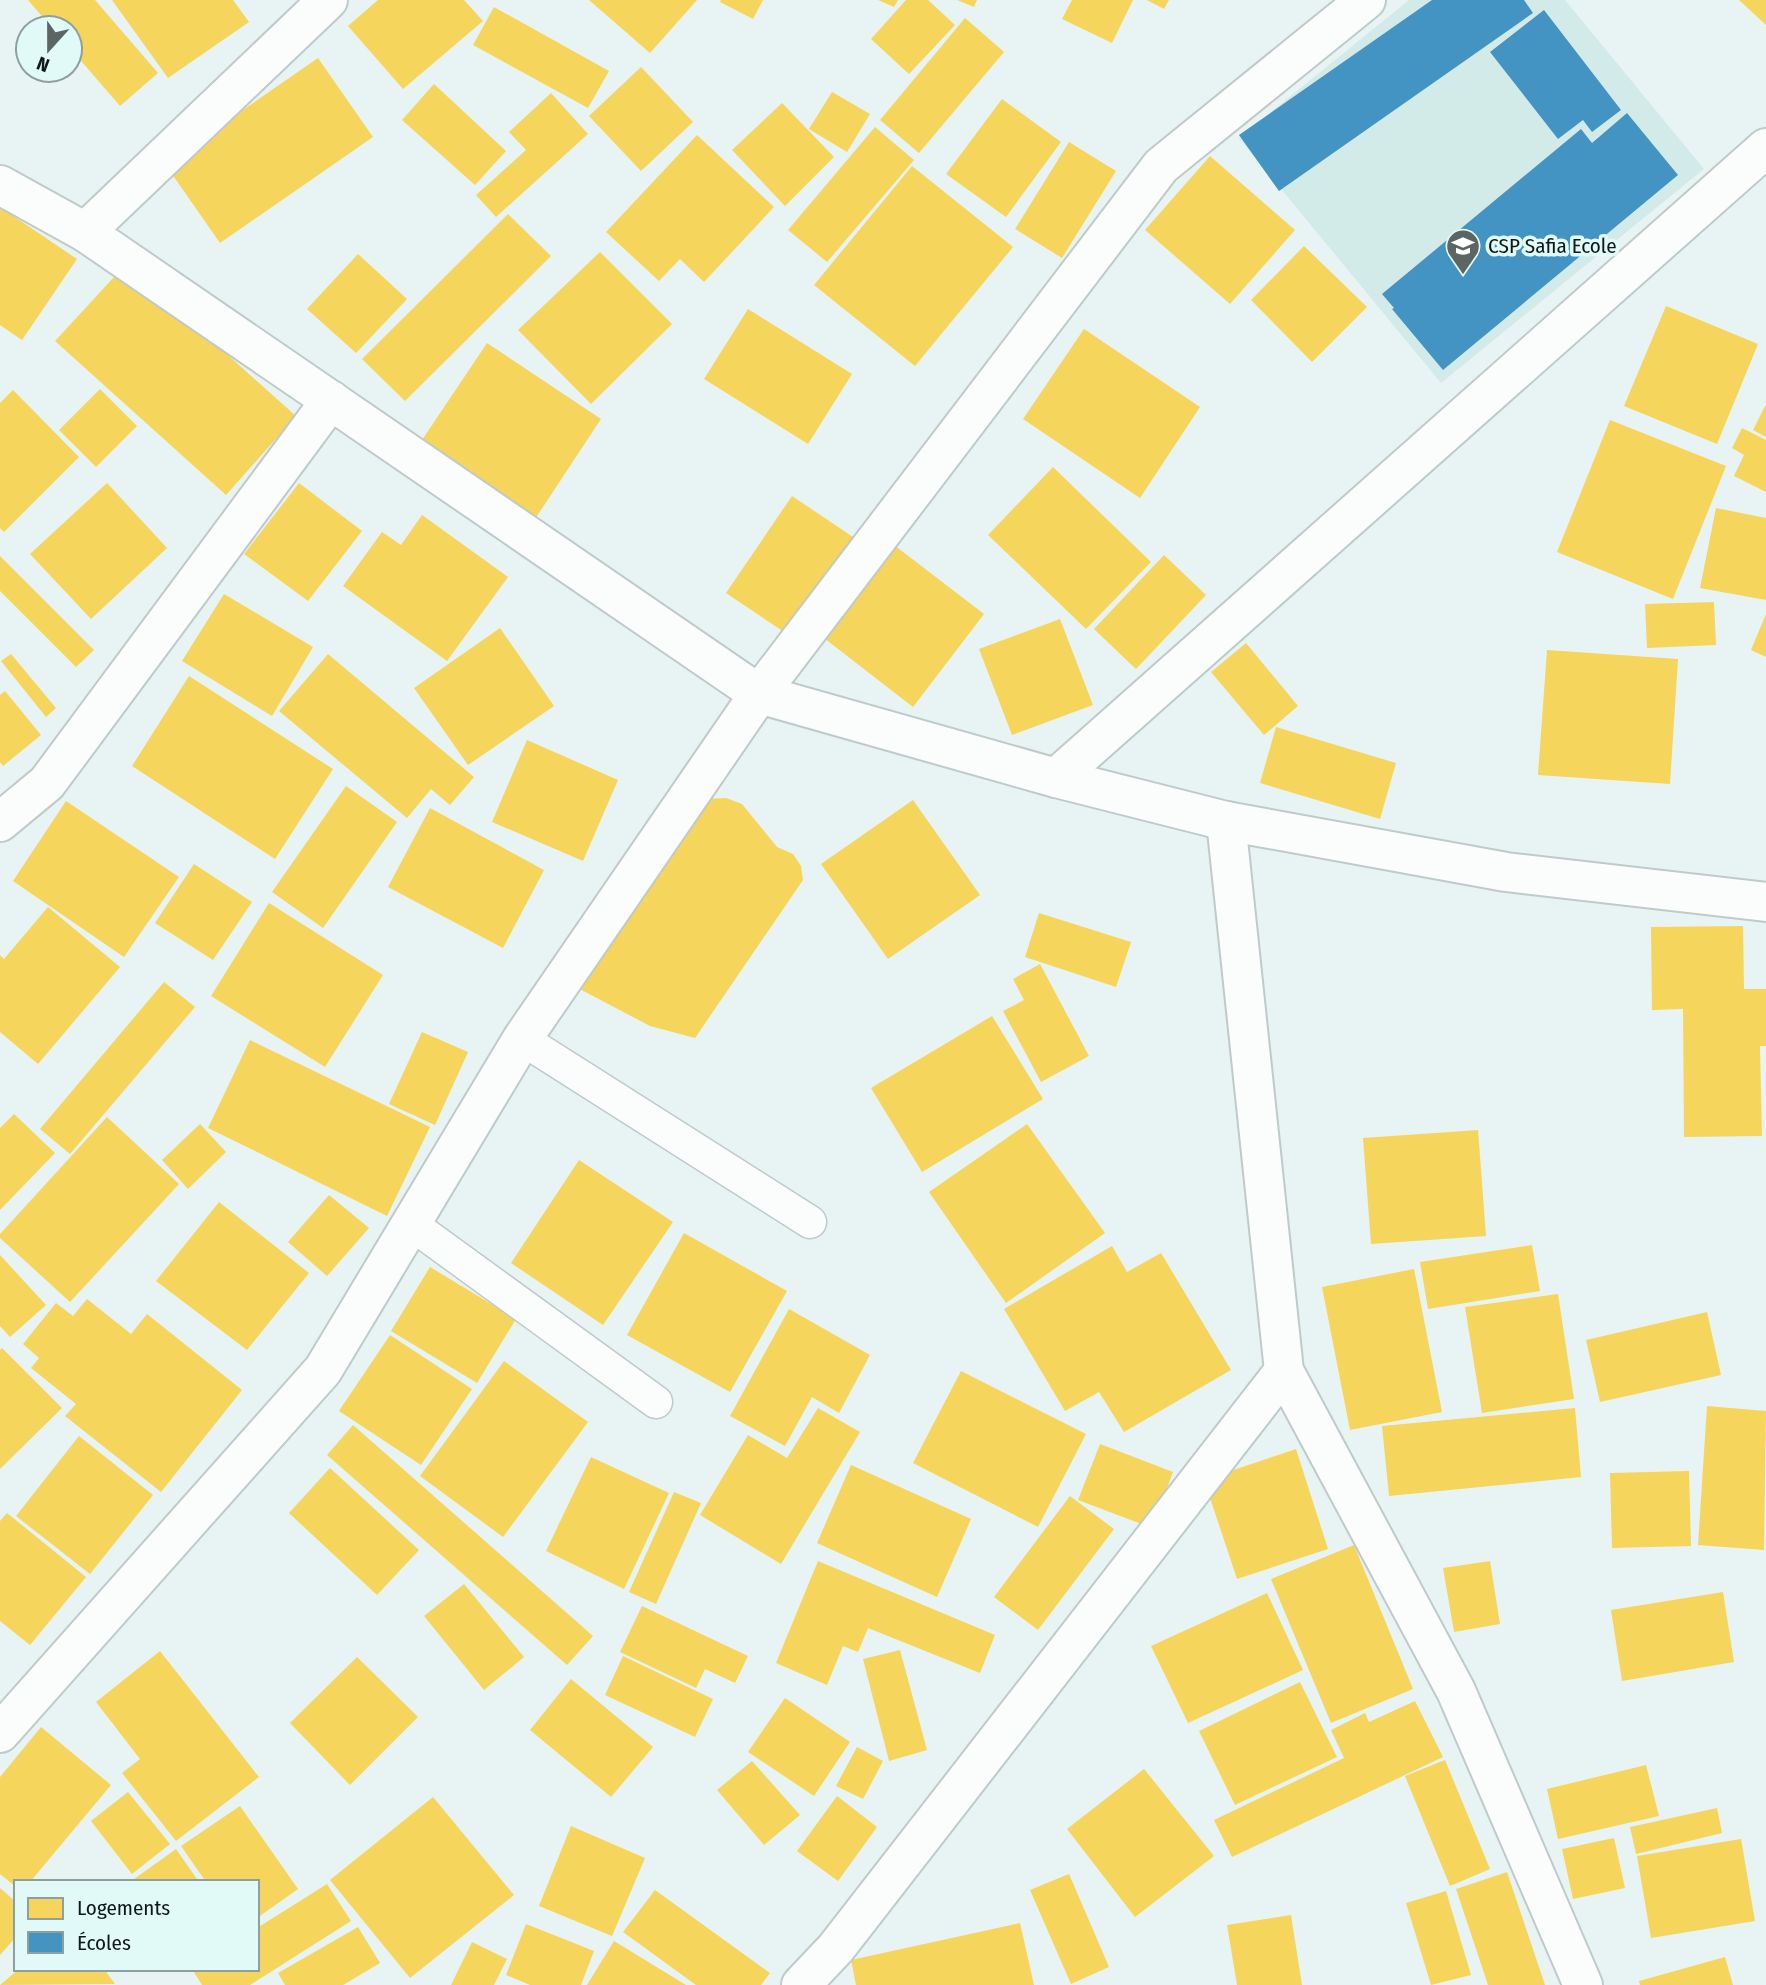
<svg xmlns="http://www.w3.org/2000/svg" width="1766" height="1985" viewBox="0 0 1766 1985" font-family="'Fira Sans Condensed',sans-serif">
  <rect width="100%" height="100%" fill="#e7f4f3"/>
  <path fill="#d3ebe8" d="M1409 0H1565L1704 169 1441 383 1239 138Z"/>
  <g fill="#f6d55c">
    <path d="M28 0H95L158 73 120 106 70 48V28H52Z"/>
    <path d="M112 0H233L249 22 168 78Z"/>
    <path d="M378 0H464L483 21 403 89 348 26Z"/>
    <path d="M589 0H697L650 53Z"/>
    <path d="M721 0H763L753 19 720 2Z"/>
    <path d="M878 0H898L894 7Z"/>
    <path d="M906 0H928L955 25 909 74 871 39Z"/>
    <path d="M957 0H977L974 7Z"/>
    <path d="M1072 0H1133L1112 43 1062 19Z"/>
    <path d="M1147 0H1169L1164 9Z"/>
    <path d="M1739 0H1766V25Z"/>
    <path d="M494 7 609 71 588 108 473 45Z"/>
    <path d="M965 18 1004 52 919 153 880 120Z"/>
    <path d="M318 58 373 137 220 243 165 164Z"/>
    <path d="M641 67 693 122 641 171 589 116Z"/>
    <path d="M434 84 506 151 475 185 402 120Z"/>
    <path d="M832 92 870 114 847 152 809 129Z"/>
    <path d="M551 93 588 134 496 217 476 195 526 150 509 132Z"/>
    <path d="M1002 99 1061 142 1006 217 946 174Z"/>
    <path d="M782 103 834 157 785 206 732 150Z"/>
    <path d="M875 127 914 160 827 262 788 230Z"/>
    <path d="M697 135 774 207 704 282 680 259 659 281 606 232Z"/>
    <path d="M1069 142 1116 171 1062 258 1015 229Z"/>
    <path d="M1210 156 1295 230 1230 304 1145 230Z"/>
    <path d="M912 166 1013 247 915 366 814 285Z"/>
    <path d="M0 207 77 259 22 340 0 325Z"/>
    <path d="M508 214 551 256 405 401 362 359Z"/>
    <path d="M1304 246 1367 307 1312 362 1251 300Z"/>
    <path d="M600 252 672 324 591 404 518 330Z"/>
    <path d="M358 254 407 299 356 353 307 309Z"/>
    <path d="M126 264 296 416 226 495 55 341Z"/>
    <path d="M1666 306 1758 344 1717 444 1624 406Z"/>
    <path d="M748 309 852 374 808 444 704 379Z"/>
    <path d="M1084 329 1200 407 1140 498 1023 419Z"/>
    <path d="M487 343 601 419 535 519 420 443Z"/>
    <path d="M100 389 137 426 96 467 59 430Z"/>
    <path d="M13 390 79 457 4 532 0 528V403Z"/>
    <path d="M1766 404V437L1753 430Z"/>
    <path d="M1610 420 1726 466 1673 599 1557 552Z"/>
    <path d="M1742 428 1766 440V492L1734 476 1744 455 1732 448Z"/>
    <path d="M1053 467 1151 562 1086 629 988 535Z"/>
    <path d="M107 483 167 548 91 619 30 554Z"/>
    <path d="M299 483 362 531 308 601 244 554Z"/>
    <path d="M792 496 859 541 793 638 726 593Z"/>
    <path d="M1716 508 1766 518V600L1700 588Z"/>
    <path d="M422 515 508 577 447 661 343 586 382 532 401 545Z"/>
    <path d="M894 545 984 614 913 707 824 638Z"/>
    <path d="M1164 555 1206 595 1136 669 1094 629Z"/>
    <path d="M0 556 94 650 76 667 0 591Z"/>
    <path d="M224 594 313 647 272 716 182 661Z"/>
    <path d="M1714 602 1716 645 1647 648 1645 604Z"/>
    <path d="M1766 614V657L1751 650Z"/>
    <path d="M1060 619 1093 705 1012 735 979 649Z"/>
    <path d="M500 628 554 706 468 765 414 688Z"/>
    <path d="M1246 643 1298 706 1264 735 1211 672Z"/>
    <path d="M1547 650 1678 659 1670 784 1538 775Z"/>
    <path d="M11 654 56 708 46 717 1 661Z"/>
    <path d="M328 654 474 777 450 805 431 789 407 818 279 711Z"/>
    <path d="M189 676 333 769 275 859 132 766Z"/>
    <path d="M5 691 41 735 3 766 0 762V695Z"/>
    <path d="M1276 727 1396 763 1380 819 1260 783Z"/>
    <path d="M527 740 618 780 583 861 492 822Z"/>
    <path d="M346 786 397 822 323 928 272 892Z"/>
    <path d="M726 798 742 804 777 847 793 854 801 866 803 880 695 1038 650 1026 574 986 705 799Z"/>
    <path d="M913 800 980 895 888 959 821 864Z"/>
    <path d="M66 801 179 877 124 957 13 881Z"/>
    <path d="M430 808 544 870 503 948 388 887Z"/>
    <path d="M194 864 252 902 213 960 155 923Z"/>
    <path d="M269 903 383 975 325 1067 211 996Z"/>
    <path d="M48 907 120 967 38 1064 0 1032V955L4 959Z"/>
    <path d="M1039 913 1131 942 1116 987 1025 957Z"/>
    <path d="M1743 926 1744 989H1766V1046H1760L1762 1136 1684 1137 1683 1009 1652 1010 1651 927Z"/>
    <path d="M1040 964 1089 1056 1041 1082 1003 1011 1024 1000 1013 979Z"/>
    <path d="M164 982 195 1007 70 1154 40 1129Z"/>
    <path d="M992 1016 1043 1099 922 1172 871 1088Z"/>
    <path d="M422 1032 468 1052 435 1125 389 1104Z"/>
    <path d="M250 1040 430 1127 387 1216 208 1128Z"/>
    <path d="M14 1114 55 1153 0 1210V1128Z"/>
    <path d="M107 1117 179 1184 70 1302 0 1238V1234Z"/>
    <path d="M200 1124 226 1152 188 1189 162 1160Z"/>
    <path d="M1027 1124 1105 1233 1006 1303 929 1192Z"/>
    <path d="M1478 1130 1486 1236 1371 1244 1363 1138Z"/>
    <path d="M579 1160 673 1222 603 1325 511 1263Z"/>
    <path d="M329 1195 369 1228 327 1276 288 1242Z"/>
    <path d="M219 1202 309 1273 247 1350 156 1281Z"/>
    <path d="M684 1233 787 1291 730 1392 627 1335Z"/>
    <path d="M1532 1245 1540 1291 1428 1309 1420 1262Z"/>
    <path d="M1112 1246 1127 1272 1161 1253 1231 1370 1124 1432 1099 1392 1065 1411 1004 1309Z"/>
    <path d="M0 1255 46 1305 10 1337 0 1326Z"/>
    <path d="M430 1267 516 1319 477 1383 391 1331Z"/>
    <path d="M1414 1269 1442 1412 1350 1430 1322 1287Z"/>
    <path d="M1558 1294 1574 1399 1482 1413 1465 1307Z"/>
    <path d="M87 1299 131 1334 147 1314 242 1390 161 1492 65 1416 76 1404 31 1368 39 1358 23 1344 56 1303 73 1316Z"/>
    <path d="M789 1309 870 1355 839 1413 812 1397 785 1446 730 1416Z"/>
    <path d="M1707 1312 1721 1375 1600 1402 1586 1340Z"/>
    <path d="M390 1335 472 1389 421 1465 339 1411Z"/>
    <path d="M2 1348 62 1408 0 1469V1350Z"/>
    <path d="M504 1361 588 1422 503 1537 420 1476Z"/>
    <path d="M961 1371 1086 1434 1038 1527 913 1463Z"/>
    <path d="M1707 1406 1766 1411 1764 1550 1698 1545Z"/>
    <path d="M818 1408 860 1432 781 1564 700 1515 748 1435 787 1458Z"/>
    <path d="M1575 1408 1581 1477 1389 1496 1382 1426Z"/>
    <path d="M353 1425 593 1636 567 1665 327 1455Z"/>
    <path d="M79 1436 153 1495 90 1574 16 1516Z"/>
    <path d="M1100 1444 1173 1472 1152 1528 1078 1500Z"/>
    <path d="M1296 1449 1328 1549 1237 1579 1204 1480Z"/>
    <path d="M591 1457 669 1493 624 1589 546 1551Z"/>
    <path d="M851 1465 971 1519 937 1597 817 1543Z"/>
    <path d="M330 1468 419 1550 377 1595 289 1513Z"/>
    <path d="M1689 1471 1691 1546 1612 1548 1610 1473Z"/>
    <path d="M674 1492 701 1503 656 1604 629 1592Z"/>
    <path d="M1070 1496 1114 1529 1038 1630 994 1597Z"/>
    <path d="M7 1513 86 1577 30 1645 0 1621V1521Z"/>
    <path d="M1354 1545 1413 1689 1331 1723 1271 1579Z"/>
    <path d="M818 1561 995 1635 980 1673 868 1628 858 1652 843 1646 827 1685 776 1663Z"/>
    <path d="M1490 1561 1500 1624 1454 1632 1443 1568Z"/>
    <path d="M464 1584 524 1657 484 1690 424 1616Z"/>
    <path d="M1723 1592 1734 1662 1622 1681 1611 1610Z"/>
    <path d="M1267 1593 1303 1670 1188 1723 1151 1646Z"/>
    <path d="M642 1606 748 1656 735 1683 705 1669 696 1688 620 1652Z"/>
    <path d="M900 1650 927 1750 889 1761 863 1659Z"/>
    <path d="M160 1651 259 1777 176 1841 122 1773 140 1759 96 1702Z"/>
    <path d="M623 1656 713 1699 695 1737 605 1695Z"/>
    <path d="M357 1657 418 1717 350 1785 290 1723Z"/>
    <path d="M571 1679 653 1747 611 1797 530 1730Z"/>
    <path d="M1300 1682 1337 1757 1235 1805 1199 1731Z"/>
    <path d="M785 1698 850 1742 814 1796 748 1752Z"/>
    <path d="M1415 1701 1443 1757 1232 1857 1214 1820 1344 1758 1331 1730 1365 1713 1369 1722Z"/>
    <path d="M41 1727 111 1785 30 1882H16V1887L0 1874V1777Z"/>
    <path d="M857 1747 883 1761 863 1799 836 1786Z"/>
    <path d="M1445 1760 1490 1869 1450 1886 1405 1776Z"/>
    <path d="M752 1761 800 1815 764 1845 717 1790Z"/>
    <path d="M1646 1765 1659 1816 1558 1839 1547 1789Z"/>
    <path d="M1144 1769 1214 1856 1135 1917 1067 1829Z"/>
    <path d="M128 1792 170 1844 132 1874 91 1821Z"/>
    <path d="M837 1796 877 1827 838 1881 797 1851Z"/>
    <path d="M433 1797 514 1895 410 1978 330 1880Z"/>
    <path d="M240 1806 298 1889 257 1918V1882H206L181 1846Z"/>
    <path d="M1717 1808 1722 1833 1636 1854 1630 1827Z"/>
    <path d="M571 1826 645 1858 612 1936 539 1906Z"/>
    <path d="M1614 1838 1625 1888 1573 1899 1562 1849Z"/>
    <path d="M1741 1839 1755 1921 1651 1938 1637 1856Z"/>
    <path d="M176 1849 199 1882H130Z"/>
    <path d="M1507 1872 1545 1985H1488L1456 1889Z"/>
    <path d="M1069 1874 1109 1967 1071 1984 1030 1890Z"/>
    <path d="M327 1884 351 1921 250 1985H202L192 1969H257V1928Z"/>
    <path d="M0 1888 16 1902V1937L0 1955Z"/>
    <path d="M655 1890 770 1973 761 1985H696L623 1932Z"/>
    <path d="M1446 1891 1471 1975 1431 1985 1406 1903Z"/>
    <path d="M1291 1915 1302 1985H1237L1227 1925Z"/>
    <path d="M1020 1923 1034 1985H856L851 1960Z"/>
    <path d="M526 1924 594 1951 581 1985H530L506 1975Z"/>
    <path d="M358 1927 380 1963 343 1985H285L278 1973Z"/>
    <path d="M614 1941 686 1985H587Z"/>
    <path d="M472 1942 507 1959 494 1985H451Z"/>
    <path d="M1725 1957 1733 1985H1640L1639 1981Z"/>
    <path d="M19 1969H104L115 1984 0 1985Z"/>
  </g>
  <g fill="#4393c3">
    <path d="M1432 0H1524L1533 13 1279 191 1239 135Z"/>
    <path d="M1544 10 1621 110 1592 132 1583 120 1558 139 1490 52Z"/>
    <path d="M1627 113 1678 175 1443 370 1392 309 1394 308 1382 294 1581 129 1592 143Z"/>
  </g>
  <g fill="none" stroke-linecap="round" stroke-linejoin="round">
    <g stroke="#bfcac9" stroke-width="35">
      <g id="service">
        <path d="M522 1039 810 1222"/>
        <path d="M411 1224 656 1402"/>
      </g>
    </g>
    <g stroke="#bfcac9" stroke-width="42">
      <g id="minor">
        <path d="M0 185 85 232 759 694 1056 778 1226 821 1506 872 1766 902"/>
        <path d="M85 232 328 0"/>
        <path d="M1056 778 1766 148"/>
        <path d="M1226 821 1284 1371 1456 1691 1583 1985"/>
        <path d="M0 822 47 783 331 400"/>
        <path d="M0 1733 323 1370 522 1039 759 694 1161 166 1366 0"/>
        <path d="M801 1985 836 1948 1284 1371"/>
      </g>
    </g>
    <use href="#service" stroke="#fbfdfd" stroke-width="32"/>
    <use href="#minor" stroke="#fbfdfd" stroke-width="38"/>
  </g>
  <defs>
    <g id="school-pin" transform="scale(1.75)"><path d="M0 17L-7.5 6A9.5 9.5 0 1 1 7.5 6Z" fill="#5b6564" stroke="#e1faf7"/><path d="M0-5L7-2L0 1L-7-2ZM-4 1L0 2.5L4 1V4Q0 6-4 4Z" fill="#fff"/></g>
  </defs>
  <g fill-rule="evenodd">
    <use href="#school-pin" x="1463" y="246"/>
  </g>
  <g text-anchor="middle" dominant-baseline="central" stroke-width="7" stroke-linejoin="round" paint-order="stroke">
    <g font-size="21" fill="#0f1817" stroke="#e1faf7" text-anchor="start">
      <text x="1488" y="246">CSP Safia Ecole</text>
    </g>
  </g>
  <rect x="14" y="1880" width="245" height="91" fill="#e1faf7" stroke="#8da09d" stroke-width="2"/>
  <rect x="28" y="1898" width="35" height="21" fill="#f6d55c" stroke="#8da09d" stroke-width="2"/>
  <text x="77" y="1915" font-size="21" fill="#0f1817">Logements</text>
  <rect x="28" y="1932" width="35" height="21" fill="#4393c3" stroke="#8da09d" stroke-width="2"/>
  <text x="77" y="1950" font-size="21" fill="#0f1817">Écoles</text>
  <g transform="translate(49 49) rotate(201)"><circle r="33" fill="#e1faf7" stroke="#8da09d" stroke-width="2"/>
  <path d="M0-5L12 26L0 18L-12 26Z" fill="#5b6564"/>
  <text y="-10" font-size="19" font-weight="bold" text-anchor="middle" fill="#0f1817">N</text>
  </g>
</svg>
